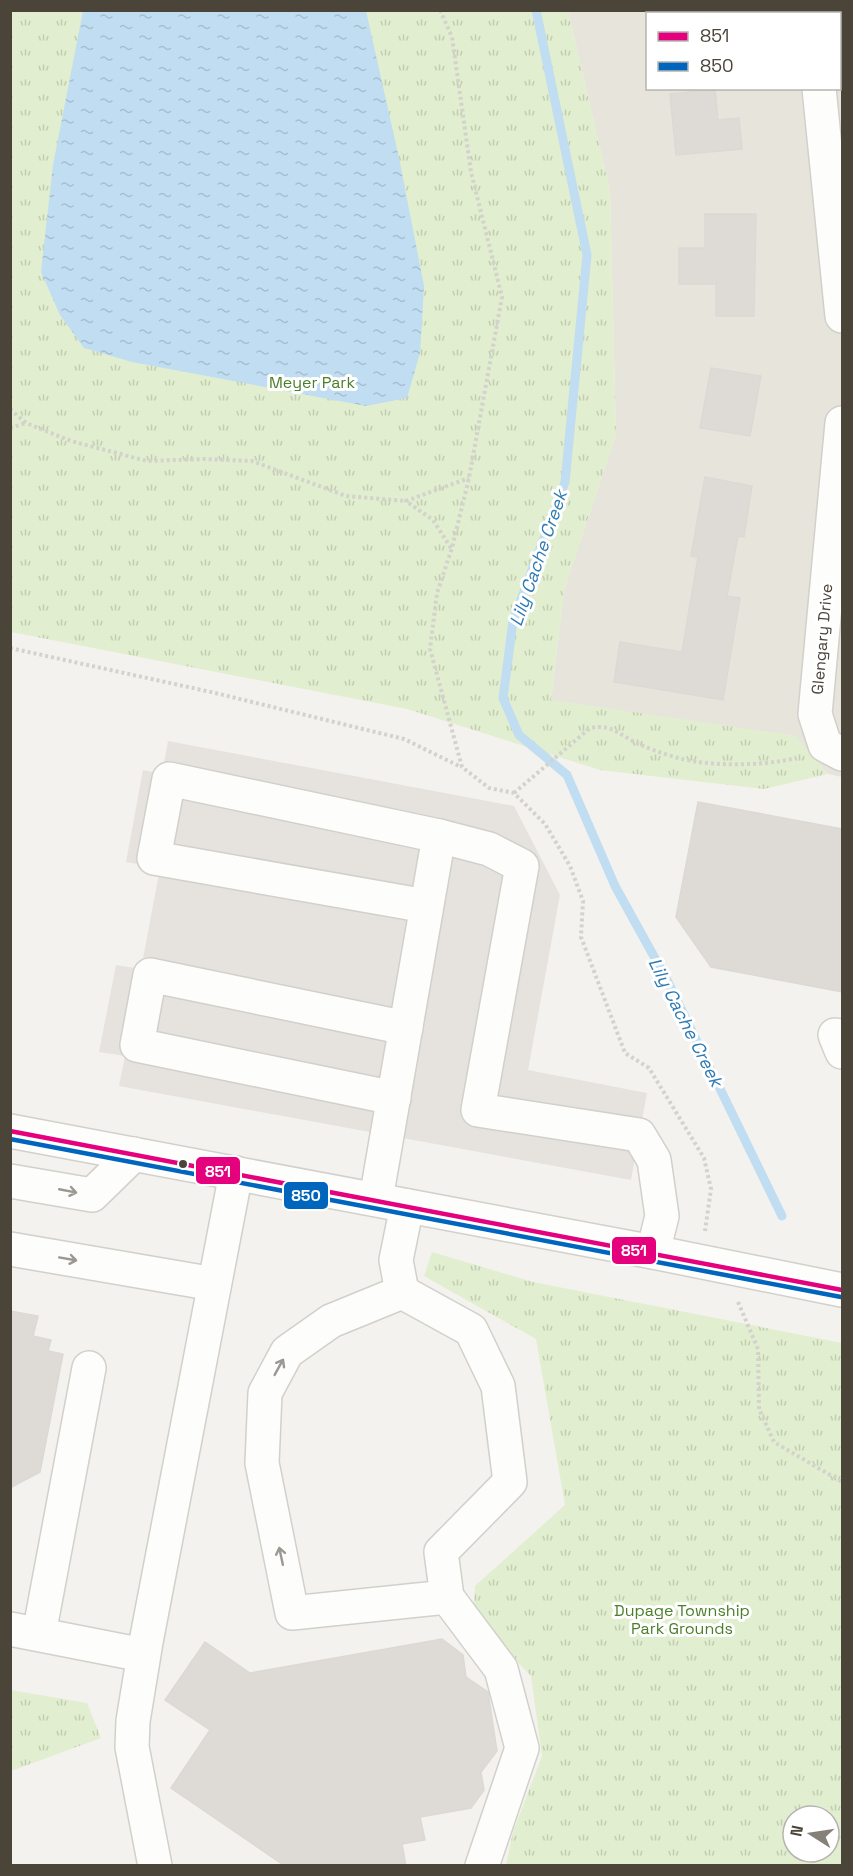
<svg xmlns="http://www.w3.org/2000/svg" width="853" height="1876" viewBox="0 0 853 1876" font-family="'Space Grotesk',sans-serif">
  <defs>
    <pattern id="park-tufts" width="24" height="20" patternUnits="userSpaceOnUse" patternTransform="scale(1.5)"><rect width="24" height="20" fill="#e1eecf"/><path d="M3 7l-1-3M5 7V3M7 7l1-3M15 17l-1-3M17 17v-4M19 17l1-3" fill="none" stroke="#c3cdb2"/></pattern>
    <pattern id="water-ripples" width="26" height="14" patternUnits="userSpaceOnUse" patternTransform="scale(1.5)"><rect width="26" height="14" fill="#c0ddf1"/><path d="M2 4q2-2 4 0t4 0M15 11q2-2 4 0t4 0" fill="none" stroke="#a6bfcf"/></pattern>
  </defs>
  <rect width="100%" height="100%" fill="#f4f2ee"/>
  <path fill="#e7e4dc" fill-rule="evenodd" d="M568 11H842V777L828 774 795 736 551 701 564 590 616 434 610 191ZM648 14H840V88H648Z"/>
  <g fill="url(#park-tufts)" fill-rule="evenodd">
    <path d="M10 11H568L610 191 616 434 564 590 551 700 796 736 828 774 764 789 600 770 407 709 11 632Z"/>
    <path d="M432 1252 533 1282 842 1343V1865H506L513 1832 542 1756 531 1676 473 1616 475 1586 565 1505 536 1339 424 1276ZM793 1816H829V1852H793Z"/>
    <path d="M11 1690 87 1703 101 1738 11 1771Z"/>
  </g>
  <path fill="#e6e3df" d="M168 741 514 806 560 895 528 1070 647 1093 631 1180 119 1086 125 1056 99 1052 116 965 141 969 160 868 126 862 143 770 162 774Z"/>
  <path fill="url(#water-ripples)" d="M83 11H366L399 158 424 286 420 353 407 398 366 406 132 362 84 348 60 315 41 272 53 165Z"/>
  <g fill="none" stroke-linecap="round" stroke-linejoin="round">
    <path stroke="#c0ddf1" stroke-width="9" d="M536 10 587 255 565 482 513 621 503 698 519 735 567 775 615 886 667 980 782 1216"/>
  </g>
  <g fill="#dedbd6" stroke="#dcd9d4" stroke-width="1.5">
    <path d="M715 89 718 120 739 118 742 149 676 155 670 94Z"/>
    <path d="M705 214H756L754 316H716V284H679V248H705Z"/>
    <path d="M711 368 761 376 750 436 700 428Z"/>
    <path d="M705 477 752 486 744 537 738 536 727 596 740 598 723 700 614 682 620 642 682 652 698 557 691 556Z"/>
    <path d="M698 802 843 829V992L711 967 676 917Z"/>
    <path d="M10 1311 38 1316 33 1336 51 1340 48 1351 63 1354 40 1472 10 1488Z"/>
    <path d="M442 1639 463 1655 466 1677 488 1692 497 1751 481 1772 484 1790 471 1808 420 1817 425 1840 402 1844 406 1866H285L171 1788 210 1730 165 1700 205 1642 250 1673Z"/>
  </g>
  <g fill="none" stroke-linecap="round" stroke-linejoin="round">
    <g stroke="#d2d0cb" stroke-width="36">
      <g id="minor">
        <path d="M812 10V14"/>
        <path d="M819 88 842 316"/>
        <path d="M842 423 815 714 825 745 842 754"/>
        <path d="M439 836 489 849 522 866 478 1110 639 1135 654 1160 662 1216 653 1252"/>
        <path d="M842 1036 835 1035 842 1052"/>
        <path d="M394 1098 137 1045 150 975 406 1028"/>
        <path d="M10 1131 653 1252 842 1290"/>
        <path d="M10 1181 92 1195 134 1154"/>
        <path d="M376 1199 439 836 169 779 154 858 426 906"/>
        <path d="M407 1206 396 1260 402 1292 471 1330 498 1386 510 1482 441 1552 447 1597 501 1669 522 1748 482 1866"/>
        <path d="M10 1249 214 1284"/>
        <path d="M402 1292 331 1321 287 1352 265 1393 262 1463 292 1613 447 1597"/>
        <path d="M10 1629 143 1655"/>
        <path d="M39 1634 89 1368"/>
        <path d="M155 1866 132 1747 133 1721 146 1642 236 1173"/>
      </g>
    </g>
    <g stroke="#d3d2cc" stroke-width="4" stroke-dasharray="3 3" stroke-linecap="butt">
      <path d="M440 10 452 37 471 172 502 297 469 478 452 548 437 593 430 649 462 767 489 788 514 793 545 824 570 866 583 901 581 937 625 1053 649 1068 704 1158 711 1189 705 1231"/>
      <path d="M10 409 26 423 71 441 147 461 204 459 252 461 346 496 406 501"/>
      <path d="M10 428 26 423"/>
      <path d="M451 548 433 520 406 501 469 478"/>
      <path d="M10 648 211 692 404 739 461 767"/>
      <path d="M514 793 590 728C613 723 621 737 641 745 657 752 681 760 699 762 727 766 768 765 796 758"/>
      <path d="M738 1302 758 1349 759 1409 774 1442 842 1482"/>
    </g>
    <use href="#minor" stroke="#fdfdfc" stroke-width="33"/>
    <g stroke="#fff" stroke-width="9">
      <path id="bus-1" d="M10 1131 842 1290"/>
    </g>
    <g stroke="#fff" stroke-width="9">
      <path id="bus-2" d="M10 1139 841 1297"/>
    </g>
    <use href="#bus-1" stroke="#e5007d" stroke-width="4.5"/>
    <use href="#bus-2" stroke="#0065bd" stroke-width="4.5"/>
  </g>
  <defs><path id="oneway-shaft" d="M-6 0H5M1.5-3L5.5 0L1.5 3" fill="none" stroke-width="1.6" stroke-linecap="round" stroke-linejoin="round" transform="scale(1.5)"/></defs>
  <g stroke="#9b9791">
    <use href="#oneway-shaft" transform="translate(68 1191) rotate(11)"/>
    <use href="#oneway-shaft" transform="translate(68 1259) rotate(10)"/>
    <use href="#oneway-shaft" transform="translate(279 1367) rotate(-61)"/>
    <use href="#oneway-shaft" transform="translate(281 1556) rotate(-102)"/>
  </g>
  <circle fill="#4b4439" stroke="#fff" stroke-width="2" cx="183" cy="1164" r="5"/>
  <g text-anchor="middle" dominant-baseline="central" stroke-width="6" stroke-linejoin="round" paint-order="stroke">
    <g font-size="16" fill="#4a7f2a" stroke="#fff">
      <text x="312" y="382">Meyer Park</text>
      <text x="682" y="1610">Dupage Township<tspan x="682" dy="18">Park Grounds</tspan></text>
    </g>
    <g font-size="16" fill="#4b4439" stroke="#fff">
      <text transform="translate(822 639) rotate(-85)">Glengary Drive</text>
    </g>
    <g font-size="18" font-style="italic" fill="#2e7ab2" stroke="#fff">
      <text transform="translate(538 558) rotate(-71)">Lily Cache Creek</text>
      <text transform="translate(686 1022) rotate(63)">Lily Cache Creek</text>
    </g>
  </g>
  <g stroke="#fff" stroke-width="2">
    <rect x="195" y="1156" width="46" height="29" rx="6" fill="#e5007d"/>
    <rect x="283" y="1181" width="46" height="29" rx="6" fill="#0065bd"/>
    <rect x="611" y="1236" width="46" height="29" rx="6" fill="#e5007d"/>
  </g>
  <g font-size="16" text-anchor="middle" font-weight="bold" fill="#fff">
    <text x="218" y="1177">851</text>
    <text x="306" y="1201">850</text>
    <text x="634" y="1256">851</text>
  </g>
  <rect width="853" height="1876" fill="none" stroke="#4b4439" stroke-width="24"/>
  <rect x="646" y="12" width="195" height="78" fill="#ffffff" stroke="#b7b4b0" stroke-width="1.5"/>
  <rect x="658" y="32" width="30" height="9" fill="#e5007d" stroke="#b7b4b0" stroke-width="1.5"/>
  <text x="700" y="42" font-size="18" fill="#4b4439">851</text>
  <rect x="658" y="62" width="30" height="9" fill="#0065bd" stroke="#b7b4b0" stroke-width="1.5"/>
  <text x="700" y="72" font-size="18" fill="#4b4439">850</text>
  <g transform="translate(811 1834) rotate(282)"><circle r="28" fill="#ffffff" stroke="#b7b4b0" stroke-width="1.5"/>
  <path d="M0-4.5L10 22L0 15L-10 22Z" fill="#868178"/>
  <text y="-9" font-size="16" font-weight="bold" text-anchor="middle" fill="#4b4439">N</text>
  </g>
</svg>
